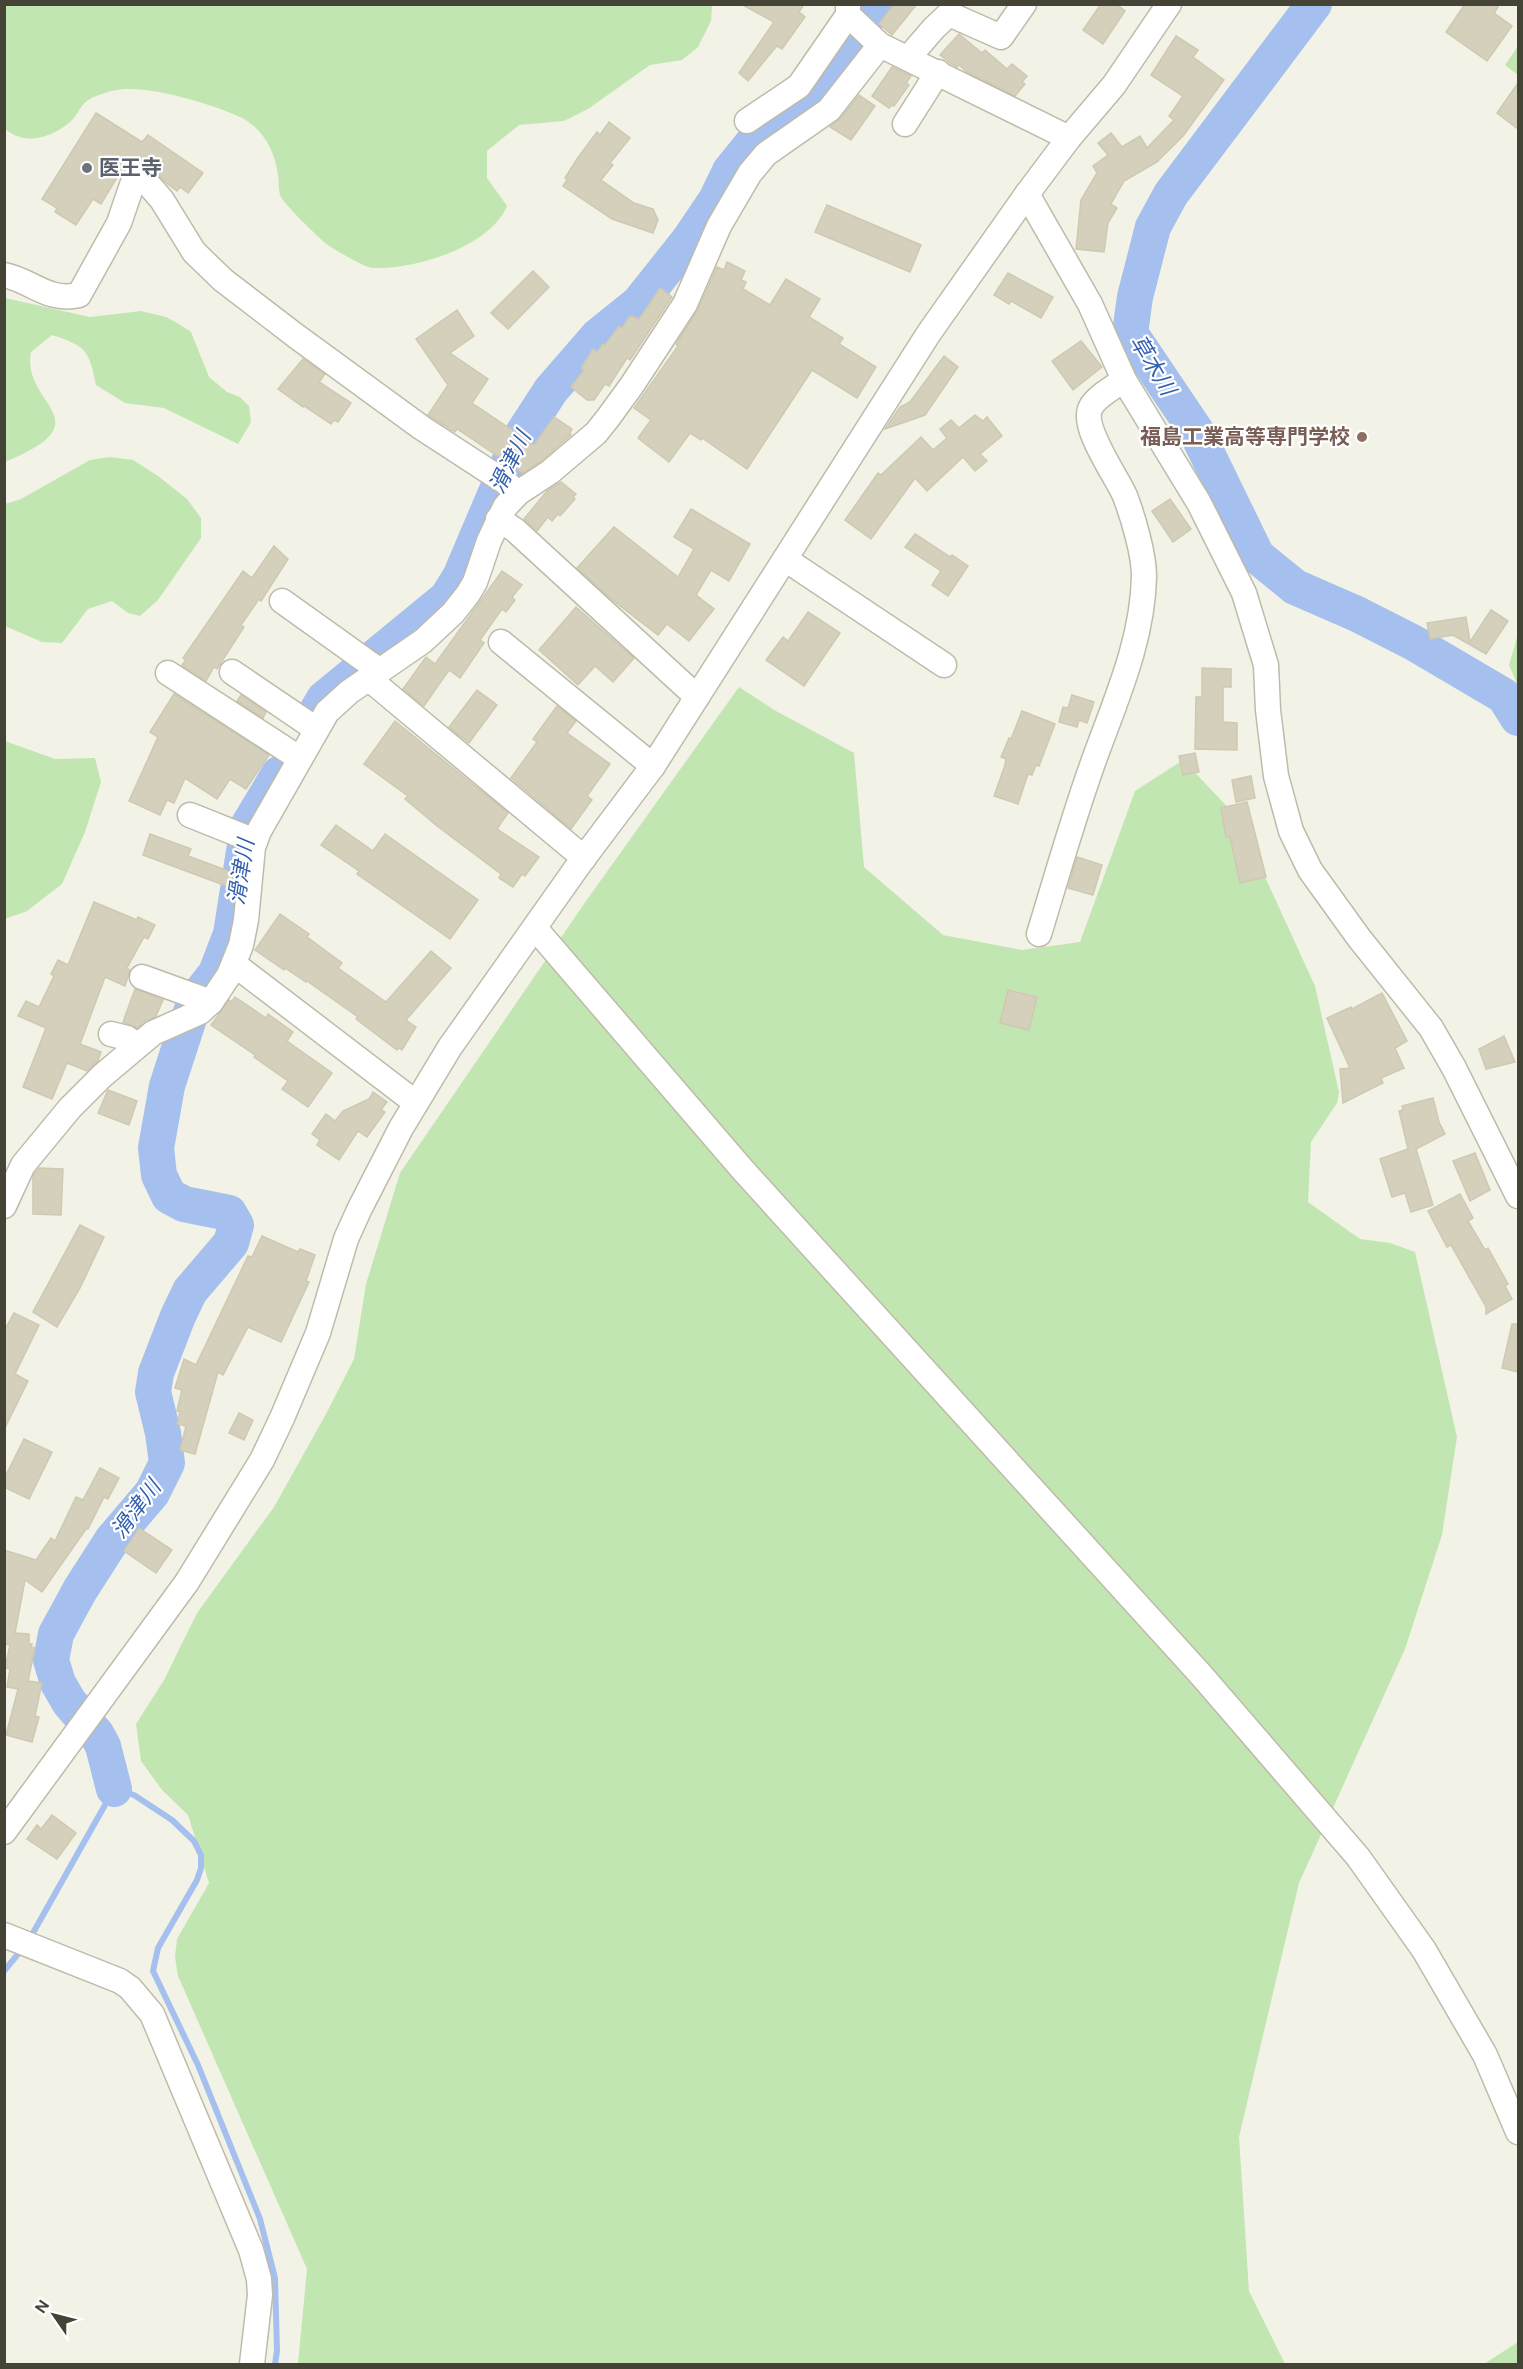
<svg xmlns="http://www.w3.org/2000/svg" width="1523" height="2369" viewBox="0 0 1523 2369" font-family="'DM Sans','Noto Sans JP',sans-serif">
  <rect width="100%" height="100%" fill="#f3f2e7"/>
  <g fill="#c2e6b1">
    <path d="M5 4H712V5L711 21 698 47 682 60 650 65 588 109 564 121 519 125 487 151V178L507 206C490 247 414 270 373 268 365 268 333 249 325 243 318 237 284 204 281 197 278 191 279 181 278 175 275 151 263 128 240 117 213 104 141 82 112 91 105 93 93 96 87 101 80 106 77 116 70 122 51 138 25 146 5 129Z"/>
    <path d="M1518 46V75L1505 65Z"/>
    <path d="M5 298 90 317 141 311 166 317 179 324 191 332 209 377 227 392 240 397 249 406 251 422 238 444 164 408 125 403 96 385C89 350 86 346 52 335L31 352C21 406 107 420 5 462Z"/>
    <path d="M110 457 133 460 158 476 187 499 201 518V538L158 600 140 616 128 613 112 601 88 609 62 643 42 642 5 626V504L21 499 90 460Z"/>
    <path d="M1518 634V686L1509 665Z"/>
    <path d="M739 687 776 711 854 753 864 867 943 935 1022 950 1080 942 1135 791 1183 760 1238 818 1315 986 1339 1092 1337 1103 1311 1142 1308 1202 1360 1239 1390 1243 1415 1252 1457 1437 1442 1535 1405 1649 1299 1883 1239 2137 1249 2291 1285 2364H298L307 2269 178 1976 175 1957 177 1939 209 1883 188 1815 162 1790 141 1761 136 1724 164 1680 197 1613 274 1507 326 1414 354 1359 366 1284 400 1173 586 901Z"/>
    <path d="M5 741 55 759 95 758 101 782 85 832 62 884 27 911 5 919Z"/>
    <path d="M1518 2342V2364H1484Z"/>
  </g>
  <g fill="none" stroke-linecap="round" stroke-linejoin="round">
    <g stroke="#a5c0ee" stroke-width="6">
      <path d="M29 1940 114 1789 134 1795 172 1820 194 1841 201 1855V1868L197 1880 158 1948 153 1971 198 2065 260 2219 275 2278 277 2351 275 2364"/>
      <path d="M4 1971 23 1948"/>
    </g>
    <g stroke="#a5c0ee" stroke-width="36">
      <path d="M1314 4 1171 194 1153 227 1135 297 1130 333 1196 431 1257 556 1295 587 1357 614 1414 643 1504 696 1518 718"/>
      <path d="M318 709 324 699 447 598 460 577 518 441 551 390 598 336 639 303 689 240 716 200 730 171 751 145 827 84 842 67 874 4"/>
      <path d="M114 1789 103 1746 97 1735 69 1702 58 1683 51 1660 56 1634 80 1590 112 1540 152 1493 167 1463 163 1433 153 1392 156 1373 178 1316 190 1291 231 1243 236 1225 229 1213 184 1204 169 1196 159 1175 156 1148 167 1086 195 1000 216 973 231 934 248 826 279 774"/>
    </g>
  </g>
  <g fill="#d4d0bc" stroke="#cec9b0" stroke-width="1.5">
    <path d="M741 4H804L799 12 805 17 782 49 777 46 775 48 748 81 739 73 774 22Z"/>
    <path d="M894 4H917L892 35 879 24Z"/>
    <path d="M1101 4H1116L1125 11 1103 44 1083 30Z"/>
    <path d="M1465 4H1500L1494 13 1512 26 1487 61 1446 32Z"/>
    <path d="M959 34 982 53 985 50 1007 69 1012 64 1027 76 1022 82 1025 84 1015 96 967 72 959 65 957 67 950 63 940 55Z"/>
    <path d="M1176 36 1198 50 1193 57 1224 80 1183 136 1157 162 1124 181 1111 204 1117 208 1108 223 1104 252 1076 249 1081 200 1097 173 1093 166 1108 155 1098 143 1111 133 1122 147 1140 136 1147 148 1174 120 1169 116 1183 96 1151 75Z"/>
    <path d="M892 67 911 76 906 83 909 85 894 106 892 105 889 108 872 96Z"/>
    <path d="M1518 83V129L1497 113Z"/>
    <path d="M859 95 875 106 851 140 830 127 840 119Z"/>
    <path d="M96 113 142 142 148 135 203 173 188 193 180 187 177 191 165 182 152 167 130 156 101 204 93 199 76 225 55 212 57 208 42 199Z"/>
    <path d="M609 122 630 138 610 163 613 165 601 180 634 203 653 209 658 220 653 233 612 219 563 186 567 180 565 178 577 159 597 132 600 135Z"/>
    <path d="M827 205 921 245 910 272 815 232Z"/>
    <path d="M727 262 745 271 741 280 746 282 743 289 770 305 786 279 820 299 809 317 843 338 839 344 876 367 857 398 812 370 747 469 702 438 701 440 690 433 669 462 638 438 651 420 634 408 678 346 676 344 698 310 717 267 724 270Z"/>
    <path d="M533 271 549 287 508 329 491 313Z"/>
    <path d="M1008 273 1053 297 1041 318 1011 301 1009 304 994 295Z"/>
    <path d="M660 288 672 297 630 360 627 358 609 386 605 384 594 400H587L571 387 584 370 581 368 593 349 597 352 603 344 605 345 619 326 622 328 630 316 639 319Z"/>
    <path d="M457 310 474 336 450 353 488 379 472 403 534 445 554 417 572 429 570 433 571 435 541 461 523 473 457 429 455 432 428 415 448 385 416 339Z"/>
    <path d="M1081 341 1102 367 1073 390 1052 361Z"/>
    <path d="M944 356 958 367 925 415 885 429 900 407 910 402Z"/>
    <path d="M303 359 325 374 319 382 351 403 338 422 334 420 331 424 304 406 303 407 278 389Z"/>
    <path d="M975 415 983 421 987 417 1002 436 980 454 987 461 975 471 963 457 927 491 915 478 871 539 845 520 878 473 881 475 921 437 933 450 947 438 940 429 951 420 959 428Z"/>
    <path d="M561 482 576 494 573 497 575 499 560 516 558 514 552 521 548 517 537 531 524 519 547 491Z"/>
    <path d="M1170 499 1191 529 1173 542 1152 511Z"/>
    <path d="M691 509 750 544 729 581 711 570 696 595 714 609 689 641 667 624 658 635 611 599 577 568 614 527 678 577 694 549 674 537Z"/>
    <path d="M915 534 950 557 952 555 968 566 948 596 932 585 941 571 905 547Z"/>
    <path d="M274 546 288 559 261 601 259 599 241 625 244 627 217 669 214 667 206 681 182 665 186 660 183 658 243 571 252 578Z"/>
    <path d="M502 571 522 585 512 597 515 600 506 612 502 609 480 640 484 643 460 678 449 670 424 706 403 689 426 657 435 664Z"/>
    <path d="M576 607 634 658 613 682 595 666 578 685 539 650Z"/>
    <path d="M1491 610 1508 621 1486 654 1453 635 1430 639 1427 623 1466 617 1470 642Z"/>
    <path d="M808 612 840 633 804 686 766 660 783 637 788 641Z"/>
    <path d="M1202 668 1231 669V687H1223V722L1237 723V750L1195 749 1196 697H1202Z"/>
    <path d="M477 690 497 705 469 743 449 727Z"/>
    <path d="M174 694 269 755 246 789 230 779 217 799 185 778 174 803 167 800 160 815 129 801 158 737 150 732Z"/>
    <path d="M241 695 266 712 263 718 237 701Z"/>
    <path d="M1072 695 1094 702 1087 723 1079 720 1077 727 1059 722 1063 707 1068 708Z"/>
    <path d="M557 706 576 721 567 733 610 764 587 796 592 800 571 829 511 778 537 742 533 739Z"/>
    <path d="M1022 711 1055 724 1039 766 1036 765 1032 775 1028 774 1018 804 994 796 1005 765 1006 759 1001 757 1009 738 1011 739Z"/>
    <path d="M395 721 508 813 497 829 539 857 525 876 522 874 513 887 499 878 501 874 437 826 405 799 408 796 364 764Z"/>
    <path d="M1195 753 1199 772 1183 775 1179 756Z"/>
    <path d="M1251 776 1255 798 1236 802 1232 780Z"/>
    <path d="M1247 802 1266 877 1240 883 1230 837H1226L1221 808Z"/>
    <path d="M336 825 373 851 385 834 478 900 450 939 357 874 359 871 321 845Z"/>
    <path d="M150 834 191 849 188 856 234 873 229 887 143 855Z"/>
    <path d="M1077 857 1102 865 1093 895 1068 888Z"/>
    <path d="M94 902 137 920 138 917 155 925 148 939 144 937 127 968 130 970 125 986 105 977 80 1044 101 1052 98 1061 87 1071 67 1063 52 1099 23 1087 46 1028 18 1016 26 1001 39 1007 54 976 51 974 58 960 68 965Z"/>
    <path d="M280 914 309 934 307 937 342 963 338 968 386 1002 431 951 451 968 406 1020 416 1027 402 1050 399 1048 397 1050 356 1019 358 1017 307 981 306 982 285 968 284 970 255 950Z"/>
    <path d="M135 989 163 1000 156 1016 137 1028 123 1022Z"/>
    <path d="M1008 990 1037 997 1029 1030 1000 1023Z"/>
    <path d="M1382 993 1407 1041 1395 1048 1404 1068 1381 1078 1383 1083 1343 1103 1340 1069 1350 1068 1327 1018 1351 1007 1352 1009Z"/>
    <path d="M235 997 266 1018 268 1014 293 1032 287 1041 332 1073 308 1107 282 1089 288 1081 254 1057 255 1055 211 1025 229 1000 231 1002Z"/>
    <path d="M1504 1036 1515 1062 1486 1069 1479 1049Z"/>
    <path d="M108 1090 137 1101 129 1125 98 1113Z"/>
    <path d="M373 1092 387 1102 381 1110 385 1112 367 1137 358 1131 339 1160 317 1145 320 1140 312 1134 326 1114 335 1121 343 1111 369 1099Z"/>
    <path d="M1433 1098 1439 1122 1445 1134 1416 1149 1433 1205 1411 1212 1405 1193 1392 1197 1380 1159 1408 1149 1399 1111 1403 1110 1402 1106Z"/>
    <path d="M1475 1153 1490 1190 1470 1201 1453 1161Z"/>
    <path d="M39 1168 63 1169 61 1215 33 1214V1176Z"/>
    <path d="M1460 1194 1473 1218 1468 1221 1485 1250 1488 1248 1508 1284 1505 1286 1512 1299 1486 1314V1307L1451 1245 1447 1247 1428 1211Z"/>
    <path d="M80 1225 104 1237 80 1288 57 1327 33 1312Z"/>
    <path d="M262 1236 298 1252 300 1249 315 1255 306 1281 309 1282 281 1342 248 1327 223 1375 218 1372 195 1454 180 1450 186 1426 177 1424 180 1412 177 1411 182 1390 175 1388 184 1359 196 1365 248 1256 252 1257Z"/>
    <path d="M14 1313 39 1325 15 1374 28 1381 4 1430V1331Z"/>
    <path d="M1512 1324H1518V1372L1502 1368Z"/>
    <path d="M239 1413 253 1420 244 1440 229 1433Z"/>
    <path d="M24 1439 52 1452 29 1499 4 1487V1479Z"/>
    <path d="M100 1468 119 1478 108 1499 104 1497 88 1529H86L42 1592 25 1580 15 1633 29 1634V1644H32L31 1647 35 1648 28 1681 42 1683 35 1716 39 1717 32 1742 6 1735 18 1689 7 1687 10 1669 5 1668 10 1645 4 1644V1550L36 1560 51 1538 55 1541 76 1497 83 1500Z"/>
    <path d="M139 1528 172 1550 156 1573 124 1551Z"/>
    <path d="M52 1815 76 1833 57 1859 27 1839 37 1825 41 1829Z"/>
  </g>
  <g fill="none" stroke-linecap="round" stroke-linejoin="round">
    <g stroke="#bebbaa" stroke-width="27">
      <g id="minor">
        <path d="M848 4V15L880 45 1069 138"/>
        <path d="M909 57 934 28 949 14 1001 37 1024 4"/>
        <path d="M747 121 799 86 848 15"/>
        <path d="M905 124 938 72"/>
        <path d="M1027 194 1090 304 1124 380 1199 503 1244 593 1266 665 1268 710 1276 776 1291 831 1310 870 1359 938 1431 1028 1454 1068 1518 1196"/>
        <path d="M4 275C33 281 47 302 79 295L119 223 132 185 137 175 142 177 162 200 194 252 223 280 296 336 422 428 505 482 518 493"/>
        <path d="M498 519 515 530 697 697"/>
        <path d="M785 559 944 665"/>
        <path d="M282 601 380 671"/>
        <path d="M501 642 653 766"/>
        <path d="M232 672 316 729"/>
        <path d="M168 673 299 758"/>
        <path d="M368 678 584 858"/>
        <path d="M190 815 255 841"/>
        <path d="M535 928 742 1169 1202 1676 1358 1857 1424 1950 1485 2055 1518 2132"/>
        <path d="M1039 934C1055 882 1070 829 1088 777 1110 712 1143 646 1144 576 1144 554 1133 517 1125 496 1117 477 1082 429 1090 409 1094 398 1114 387 1124 380"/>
        <path d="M234 964 416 1103"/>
        <path d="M142 977 211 1002"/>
        <path d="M111 1034 127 1038 138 1045"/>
        <path d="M4 1206 23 1165 70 1108 102 1076 153 1033 200 1012 211 1002 229 975 241 945 246 920 253 847 259 831 327 712 349 692 423 641 453 613 468 594 475 582 489 541 505 507 518 493 550 472 596 433 608 418 632 385 685 304 719 226 750 173 766 154 829 110 880 45"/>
        <path d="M4 1832 187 1582 262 1460 282 1418 318 1333 346 1239 359 1210 401 1128 450 1047 580 863 653 766 929 333 1027 194 1069 138 1114 85 1169 4"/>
        <path d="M4 1935 120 1981 130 1988 152 2014 251 2250 259 2279 260 2295 252 2364"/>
      </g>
    </g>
    <use href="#minor" stroke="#fff" stroke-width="24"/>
  </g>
  <circle fill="#6b7280" stroke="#fff" stroke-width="2" cx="87" cy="168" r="6"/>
  <circle fill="#8d6e63" stroke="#fff" stroke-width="2" cx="1362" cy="437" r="6"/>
  <g text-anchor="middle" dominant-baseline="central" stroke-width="4.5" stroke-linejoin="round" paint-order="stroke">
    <g font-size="21" font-weight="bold" fill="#5b616d" stroke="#fff" text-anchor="start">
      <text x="99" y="168">医王寺</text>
    </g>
    <g font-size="21" font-weight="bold" fill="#785e54" stroke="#fff" text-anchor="end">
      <text x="1350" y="437">福島工業高等専門学校</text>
    </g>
    <g font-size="22" font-style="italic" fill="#335fae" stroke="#fff">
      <text transform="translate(1153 365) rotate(59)">草木川</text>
      <text transform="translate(510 462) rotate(-64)">滑津川</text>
      <text transform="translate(241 872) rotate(-81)">滑津川</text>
      <text transform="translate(136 1509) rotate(-53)">滑津川</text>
    </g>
  </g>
  <rect width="1523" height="2369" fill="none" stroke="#454336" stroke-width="12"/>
  <g transform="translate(54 2315) rotate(305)" stroke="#ffffff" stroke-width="4.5" paint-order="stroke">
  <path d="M0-4.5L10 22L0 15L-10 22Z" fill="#454336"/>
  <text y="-9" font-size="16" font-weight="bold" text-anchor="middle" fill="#454336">N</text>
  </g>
</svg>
